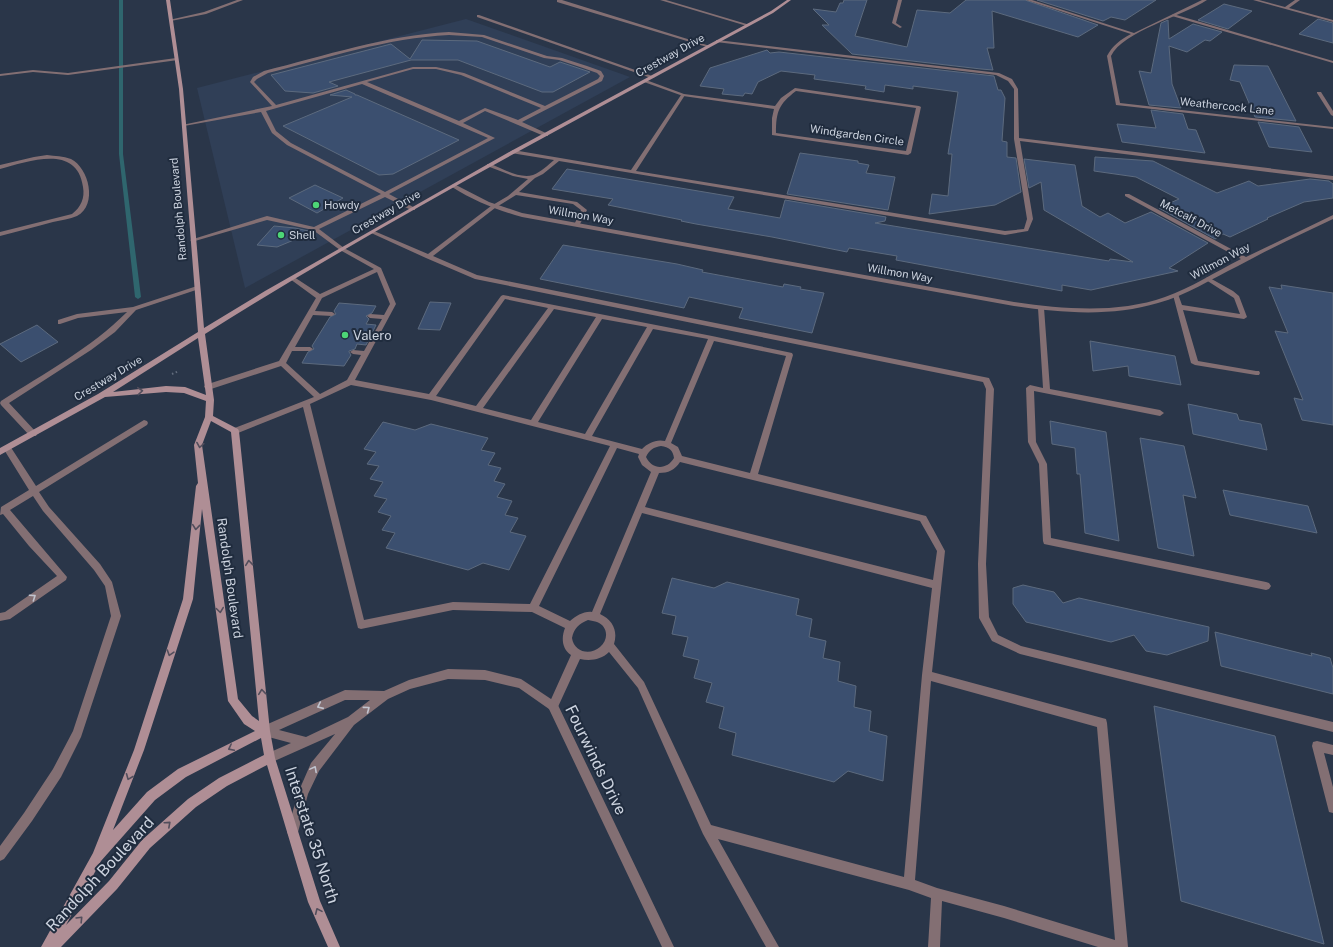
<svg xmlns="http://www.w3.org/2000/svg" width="1333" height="947" viewBox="0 0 1333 947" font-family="'Public Sans',sans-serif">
  <rect width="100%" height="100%" fill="#2a3649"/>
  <path fill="#303f57" d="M466 19 630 77 245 288 197 88Z"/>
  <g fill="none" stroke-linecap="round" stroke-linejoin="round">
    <path fill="#2f666e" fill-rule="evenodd" d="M119 0H123V154L141 297 138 299 135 297 119 154Z"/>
  </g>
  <g fill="#3b4f6f" stroke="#5c6a7e">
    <path d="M844 0H867L855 36 907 47 917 10 950 13 966 0H1025L1098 25 1078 37 992 11 994 48H987L993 70 981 69 852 54 822 25H829L813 9 836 12 840 3H843Z"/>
    <path d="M1037 0H1156L1125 20 1111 17 1103 21Z"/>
    <path d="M1224 4 1252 11 1228 29 1198 20Z"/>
    <path d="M1318 19 1333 23V43L1299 34Z"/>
    <path d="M1168 20 1169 39 1193 24 1222 32 1210 41 1205 40 1187 52 1169 46 1172 84 1181 108 1149 105 1139 71 1151 73 1161 23Z"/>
    <path d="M422 40 477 41 550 67 560 62 590 72 553 92H542L458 60H411L329 82 338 86 313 93 285 91 271 75 391 44 410 59Z"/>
    <path d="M767 50 770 53 779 52 994 76 998 90H1001L1005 98 1002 141 1007 142V157L1016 158 1021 192 995 205 929 214 932 194 948 196 952 154H948L958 92 913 86V89L885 85 884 92 865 89 866 86 814 79 815 75 781 71 758 82 752 94 745 93 743 96 722 94 724 89 700 86 710 68Z"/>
    <path d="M1234 65 1268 66 1296 121 1255 117 1240 82 1230 80Z"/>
    <path d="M346 90 355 94V95H357L459 140 393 174 379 175 283 126 352 97 330 95Z"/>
    <path d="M1151 110 1183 114 1188 129 1196 130 1205 153 1122 142 1117 124 1156 128Z"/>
    <path d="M1258 122 1299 127 1312 152 1269 147Z"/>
    <path d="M800 153 858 161V163L869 165 866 173 895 177 888 210 787 194Z"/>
    <path d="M1095 157 1153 161 1217 193 1249 181 1258 186 1310 179 1329 181 1333 184V198L1304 202 1267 218 1268 219 1230 237 1223 234 1215 239 1159 208 1179 199 1136 177 1094 171Z"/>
    <path d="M1024 159 1075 165 1082 206 1100 217 1108 213 1125 223 1151 212 1208 243 1169 268 1178 271 1091 290 1062 285V291L896 260 897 256 849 248 847 252 772 237 696 224 681 221 682 220 608 205 613 199 552 189 567 169 734 197 728 209 780 218 785 200 886 217 885 221 875 223 1028 248 1109 261 1110 259 1133 262 1044 210 1041 182 1029 188Z"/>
    <path d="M315 185 343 198 317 213 289 198Z"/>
    <path d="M274 226 295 228 313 232 277 247 257 245Z"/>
    <path d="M563 245 677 264 703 270 702 272 783 287 784 284 801 287 800 289 824 293 812 333 739 318 743 308 689 297 684 308 540 279Z"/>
    <path d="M1281 285 1333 293V425L1302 420 1294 398 1303 400 1275 331 1288 333 1269 287 1282 289Z"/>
    <path d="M430 302 451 303 440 330 418 329Z"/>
    <path d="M339 303 376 306 372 313 366 316 369 319 366 324 376 325 366 345 357 344 355 349 349 351V352L351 355 344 366 302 363 308 352 314 349 312 346 330 317 336 314 334 311Z"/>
    <path d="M37 325 58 342 21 362 0 344Z"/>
    <path d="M1090 341 1175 356 1181 385 1129 376 1128 366 1093 371Z"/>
    <path d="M1188 404 1237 414 1239 420 1261 424 1267 450 1193 434Z"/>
    <path d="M1050 421 1106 432 1119 541 1085 533 1080 474H1077L1075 448 1052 444Z"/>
    <path d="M383 422 415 430 431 424 488 438 481 450 495 453 488 465 501 468 494 481 505 484 497 497 512 501 505 515 518 518 510 532 526 536 509 570 483 563 468 570 386 548 395 533 382 530 391 516 378 512 387 499 374 496 383 482 370 479 379 466 367 464 376 452 364 449Z"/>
    <path d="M1140 438 1184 446 1196 498 1183 495 1194 556 1158 548Z"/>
    <path d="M1223 490 1308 506 1317 533 1230 515Z"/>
    <path d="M672 578 714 588 727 582 799 599 796 615 812 619 809 637 826 641 823 658 840 662 838 681 856 686 854 707 871 711 869 731 887 736 883 781 848 771 834 782 732 755 736 733 719 728 724 707 706 702 712 683 694 678 699 660 683 656 688 637 672 634 676 616 662 613Z"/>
    <path d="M1023 585 1054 592 1063 603 1079 598 1209 627 1208 641 1167 655 1146 651 1134 635 1111 642 1026 622 1013 604V588Z"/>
    <path d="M1215 632 1312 656 1311 653 1330 658 1333 668V694L1221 666Z"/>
    <path d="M1154 706 1275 736 1324 944 1181 901Z"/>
  </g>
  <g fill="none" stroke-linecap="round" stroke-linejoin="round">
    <path stroke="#636d7e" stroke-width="2" stroke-dasharray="1.5 2.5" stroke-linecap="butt" d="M172 374 179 371"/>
    <g fill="#836f73" fill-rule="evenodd">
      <path d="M237 0H243L206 14 171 21 169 20 204 12Z"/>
      <path d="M557 0H562L710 46 707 47 557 2Z"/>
      <path d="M660 0H666L750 25 747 26Z"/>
      <path d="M1173 14 1333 61V63L1172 16Z"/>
      <path d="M477 15H479L655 77 651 78 477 17Z"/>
      <path d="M449 32 484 35 547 56 562 58 587 66 601 71 604 76 602 81 522 122 548 134V136H544L485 111 463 123 495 138 389 194 415 208V210H411L385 197 319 229 344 248 381 268 396 304 355 380 429 394 501 296 503 295 712 336 792 353 793 355 758 474 926 516 945 551 932 672 1106 719 1107 723 1128 947H1098L1004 918 942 901 940 947H928L931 898 909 890 718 839 779 947H766L703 834 638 688 609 652C601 660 590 661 580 659L557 709 553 711 549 709 548 706 571 655C562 649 561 638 565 628L532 612 453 610 361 629 358 628 303 407 238 433H232L231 431 232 429 314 397 281 366 208 390 204 387 205 385 279 361 316 298 290 279V277H294L320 294 374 269 340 250 313 230 267 220 195 241 193 242 190 240 267 216 314 227 381 194 287 145 272 133 261 112 184 126 182 125 272 106 250 82 253 77 264 71C324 56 387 35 449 32ZM449 35 482 37 544 58 559 60 583 68 597 73 600 76 598 79 545 106 464 73 436 67H413L276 105 254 82 257 79 268 73C327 58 387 38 449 35ZM413 69H436L461 75 541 108 518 120 485 108 459 121 367 82ZM362 84 488 138 385 192 291 143 276 131 266 111ZM377 272 390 304 384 315 370 314 367 316 370 318 382 319 364 351 353 350 350 352 353 354 361 355 347 380 320 394 286 363 292 351H310L313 349 310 347H295L313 315 332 316 335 314 332 312 315 311 322 298ZM505 299 548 308 476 406 436 396ZM554 309 596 317 531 420 483 408ZM602 319 647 327 585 434 538 422ZM653 329 708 339 665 441C656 439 648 443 642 449L592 436ZM714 341 786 356 750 473 682 456 678 447 671 443ZM351 385 431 400 610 446 530 604 453 602 364 620 310 404ZM661 446C669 447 673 450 674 458 667 470 652 470 646 457 649 450 654 447 661 446ZM617 448 639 454 638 457 642 465 651 472 592 612C584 611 576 616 570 621L539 606ZM680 462 920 521 937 551 933 580 645 507 659 473C668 473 675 470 680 462ZM642 513 932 588 922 675 904 877 711 825 644 682 614 644C618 631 613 620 600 614ZM588 620C591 621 595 621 597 622 608 626 609 640 600 647 590 656 574 652 572 638 574 628 579 624 588 620ZM931 681 1097 727 1115 940 1004 906 937 888 915 880Z"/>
      <path d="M717 40 999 73 1012 79 1018 89 1019 138 1333 176V180L1020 141 1033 219 1028 231 1005 235 559 161 543 174 535 178 519 192 577 202 587 210 579 226 574 225 581 210 573 204 516 195 495 208 433 256 477 275 989 378 994 389 986 564 989 617 998 635 1021 646 1333 722V732L1020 654 992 641 979 618 978 564 986 389 983 382 475 279 426 258 369 232 374 231 428 254 491 206 508 196 528 179 513 176 487 166V164H491C503 169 520 179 533 175 541 172 548 165 554 160L511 153 510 152 513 150 631 170 681 95 683 94 685 95 636 171 1005 231 1024 229 1027 219 1014 139V89L1008 81 996 75 716 42V40Z"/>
      <path d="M176 58 178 59V60L68 75 33 72 0 76V74L33 70 68 73Z"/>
      <path d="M47 155C55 156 63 156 71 159 89 168 98 205 77 216 70 219 61 220 53 222 36 227 18 231 0 236V232L72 214C81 207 85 198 83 187 77 143 28 162 0 169V165L34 157Z"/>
      <path d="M1208 277 1233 291 1239 296 1247 317 1244 319 1183 310 1198 361 1256 371H1259L1260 373 1259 375H1256L1195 365 1191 363 1173 295 1174 294H1178L1182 305 1240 314 1234 298 1206 280V278Z"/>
      <path d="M197 286 199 287V289L136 310 115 332 91 350 9 403 36 432 37 434 36 436H30L1 405 0 403 1 401C45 373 91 348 127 312L78 318 60 324H58V320L77 314 133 307Z"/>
      <path d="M1041 306 1044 308 1050 389 1160 410 1164 413 1160 416 1034 391 1036 442 1047 464 1051 538 1266 582 1269 583 1271 586 1269 589 1266 590 1044 544 1043 541 1039 464 1028 442 1026 388 1030 385 1043 388 1038 308Z"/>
      <path d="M144 420 147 421 148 423 147 425 39 492 49 507 100 564 112 582 121 616 81 737 61 777 32 821 4 859 0 861V846L24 813 53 769 73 731 111 616 105 586 94 570 43 511 33 496 10 510 67 577 66 580 10 619 0 621V613L5 612 57 576 29 546 3 514 0 515 1 507 29 490 3 448 4 446H10L36 486Z"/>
      <path d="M1317 741 1333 745V755L1324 753 1333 787V813L1329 812 1328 808 1312 746 1313 742Z"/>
    </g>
    <g fill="#836f73" fill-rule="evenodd">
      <path d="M898 0H902L896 23 902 27 900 28 892 23Z"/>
      <path d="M1026 0H1032L1134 33 1202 0H1207C1183 16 1123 31 1111 56L1120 103 1333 127V129L1116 105 1107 56C1112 46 1121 39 1131 34Z"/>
      <path d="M1253 0H1259L1285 7 1295 0H1300L1289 8 1333 20V22Z"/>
      <path d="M646 80 684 94 775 106 781 98 795 88 919 106 921 107 911 153 908 155 772 135V118L774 109 683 96 644 82V81ZM796 91 916 108 906 151 776 133C776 111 779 104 796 91Z"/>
      <path d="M1317 92H1321L1333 111V116L1331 115 1317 93Z"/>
      <path d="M454 184 489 202 522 213 1014 302C1063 309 1117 314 1165 297 1191 288 1215 272 1241 259L1125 196V194H1129L1246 257 1331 216 1333 215V219C1301 234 1269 249 1238 266 1211 279 1187 295 1158 303 1112 317 1061 313 1014 306L522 217C497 210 474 201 452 187V185Z"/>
      <path d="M448 669 485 670 521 679 557 703 674 947H662L549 709 519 688 485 680 448 679 410 689 388 699 354 725 319 771 308 794 297 836 293 838 289 836 287 832 298 793 311 763 335 734 270 763 266 762 265 758 266 754 291 743 261 735 260 731 261 727 345 690 384 691 409 680ZM345 700H370L348 717 306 737 279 730Z"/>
    </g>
    <path fill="#af8e95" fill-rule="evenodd" d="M166 0H170L183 89 204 328 265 291 511 151 771 11 787 0H791L773 13C582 117 389 218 205 334L214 400 213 416 238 429 239 431 270 731 275 758 320 901 340 947H328L308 902 267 765 227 786 196 807 150 848 117 889 61 947H41L93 853 134 750 183 599 196 486 198 483 194 445 205 417 206 401 184 393 166 392 105 397 0 455V448L98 394 198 332 179 89ZM198 338 206 395 185 387 166 386 113 392ZM211 421 231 432 259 721 252 716 238 699 202 445ZM202 509 228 701 244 724 255 731 178 769 147 792 113 830 144 750 193 599ZM261 738 264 755 219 778 188 799 142 840 109 881 66 925 101 861 155 800 186 777Z"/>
  </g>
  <defs><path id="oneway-chevron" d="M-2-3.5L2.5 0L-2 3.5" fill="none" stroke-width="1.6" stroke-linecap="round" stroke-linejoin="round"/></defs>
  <g stroke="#524e5c">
    <use href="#oneway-chevron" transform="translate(140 391) rotate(-5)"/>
    <use href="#oneway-chevron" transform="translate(200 445) rotate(99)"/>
    <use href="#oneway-chevron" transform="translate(196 527) rotate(96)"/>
    <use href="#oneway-chevron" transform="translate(249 563) rotate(-96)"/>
    <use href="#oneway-chevron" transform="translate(220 610) rotate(82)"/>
    <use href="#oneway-chevron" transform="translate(170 653) rotate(108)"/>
    <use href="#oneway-chevron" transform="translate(262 692) rotate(-96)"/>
    <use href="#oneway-chevron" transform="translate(231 748) rotate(153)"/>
    <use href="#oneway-chevron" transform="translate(129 777) rotate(112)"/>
    <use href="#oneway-chevron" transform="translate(168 824) rotate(-42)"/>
    <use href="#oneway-chevron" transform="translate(318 911) rotate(-114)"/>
    <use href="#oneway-chevron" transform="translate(80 919) rotate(-46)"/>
  </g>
  <g stroke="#c1c4cf">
    <use href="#oneway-chevron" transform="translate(33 597) rotate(-34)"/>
    <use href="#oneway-chevron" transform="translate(320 706) rotate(156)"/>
    <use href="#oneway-chevron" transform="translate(367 709) rotate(-37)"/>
    <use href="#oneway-chevron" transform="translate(314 769) rotate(-62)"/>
  </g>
  <g fill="#4dd676" stroke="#202c3e" stroke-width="1.5">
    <circle cx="316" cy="205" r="4"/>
    <circle cx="281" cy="235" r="4"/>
    <circle cx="345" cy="335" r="4"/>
  </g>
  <g text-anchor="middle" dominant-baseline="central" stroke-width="4" stroke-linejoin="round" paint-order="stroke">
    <g font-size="11" fill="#ccd3df" stroke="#202c3e">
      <text transform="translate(670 55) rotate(-29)">Crestway Drive</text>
      <text transform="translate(1227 106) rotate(6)">Weathercock Lane</text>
      <text transform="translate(857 135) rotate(8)">Windgarden Circle</text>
      <text transform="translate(178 209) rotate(-95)">Randolph Boulevard</text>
      <text transform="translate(386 212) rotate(-30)">Crestway Drive</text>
      <text transform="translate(581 215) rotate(10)">Willmon Way</text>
      <text transform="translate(1191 218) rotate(28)">Metcalf Drive</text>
      <text transform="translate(1220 261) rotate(-28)">Willmon Way</text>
      <text transform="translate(900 273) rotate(10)">Willmon Way</text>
      <text transform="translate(108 378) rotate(-31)">Crestway Drive</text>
    </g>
    <g font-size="11" fill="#ccd3df" stroke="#202c3e" text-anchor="start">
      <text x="324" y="205">Howdy</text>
      <text x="289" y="235">Shell</text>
    </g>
    <g font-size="13" fill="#ccd3df" stroke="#202c3e" text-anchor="start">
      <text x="353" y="335">Valero</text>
    </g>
    <g font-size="13" fill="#ccd3df" stroke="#202c3e">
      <text transform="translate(230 578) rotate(82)">Randolph Boulevard</text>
    </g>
    <g font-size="16" fill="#ccd3df" stroke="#202c3e">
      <text transform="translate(596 760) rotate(64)">Fourwinds Drive</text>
      <text transform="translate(312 835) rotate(72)">Interstate 35 North</text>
      <text transform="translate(100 874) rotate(-47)">Randolph Boulevard</text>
    </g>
  </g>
</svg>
